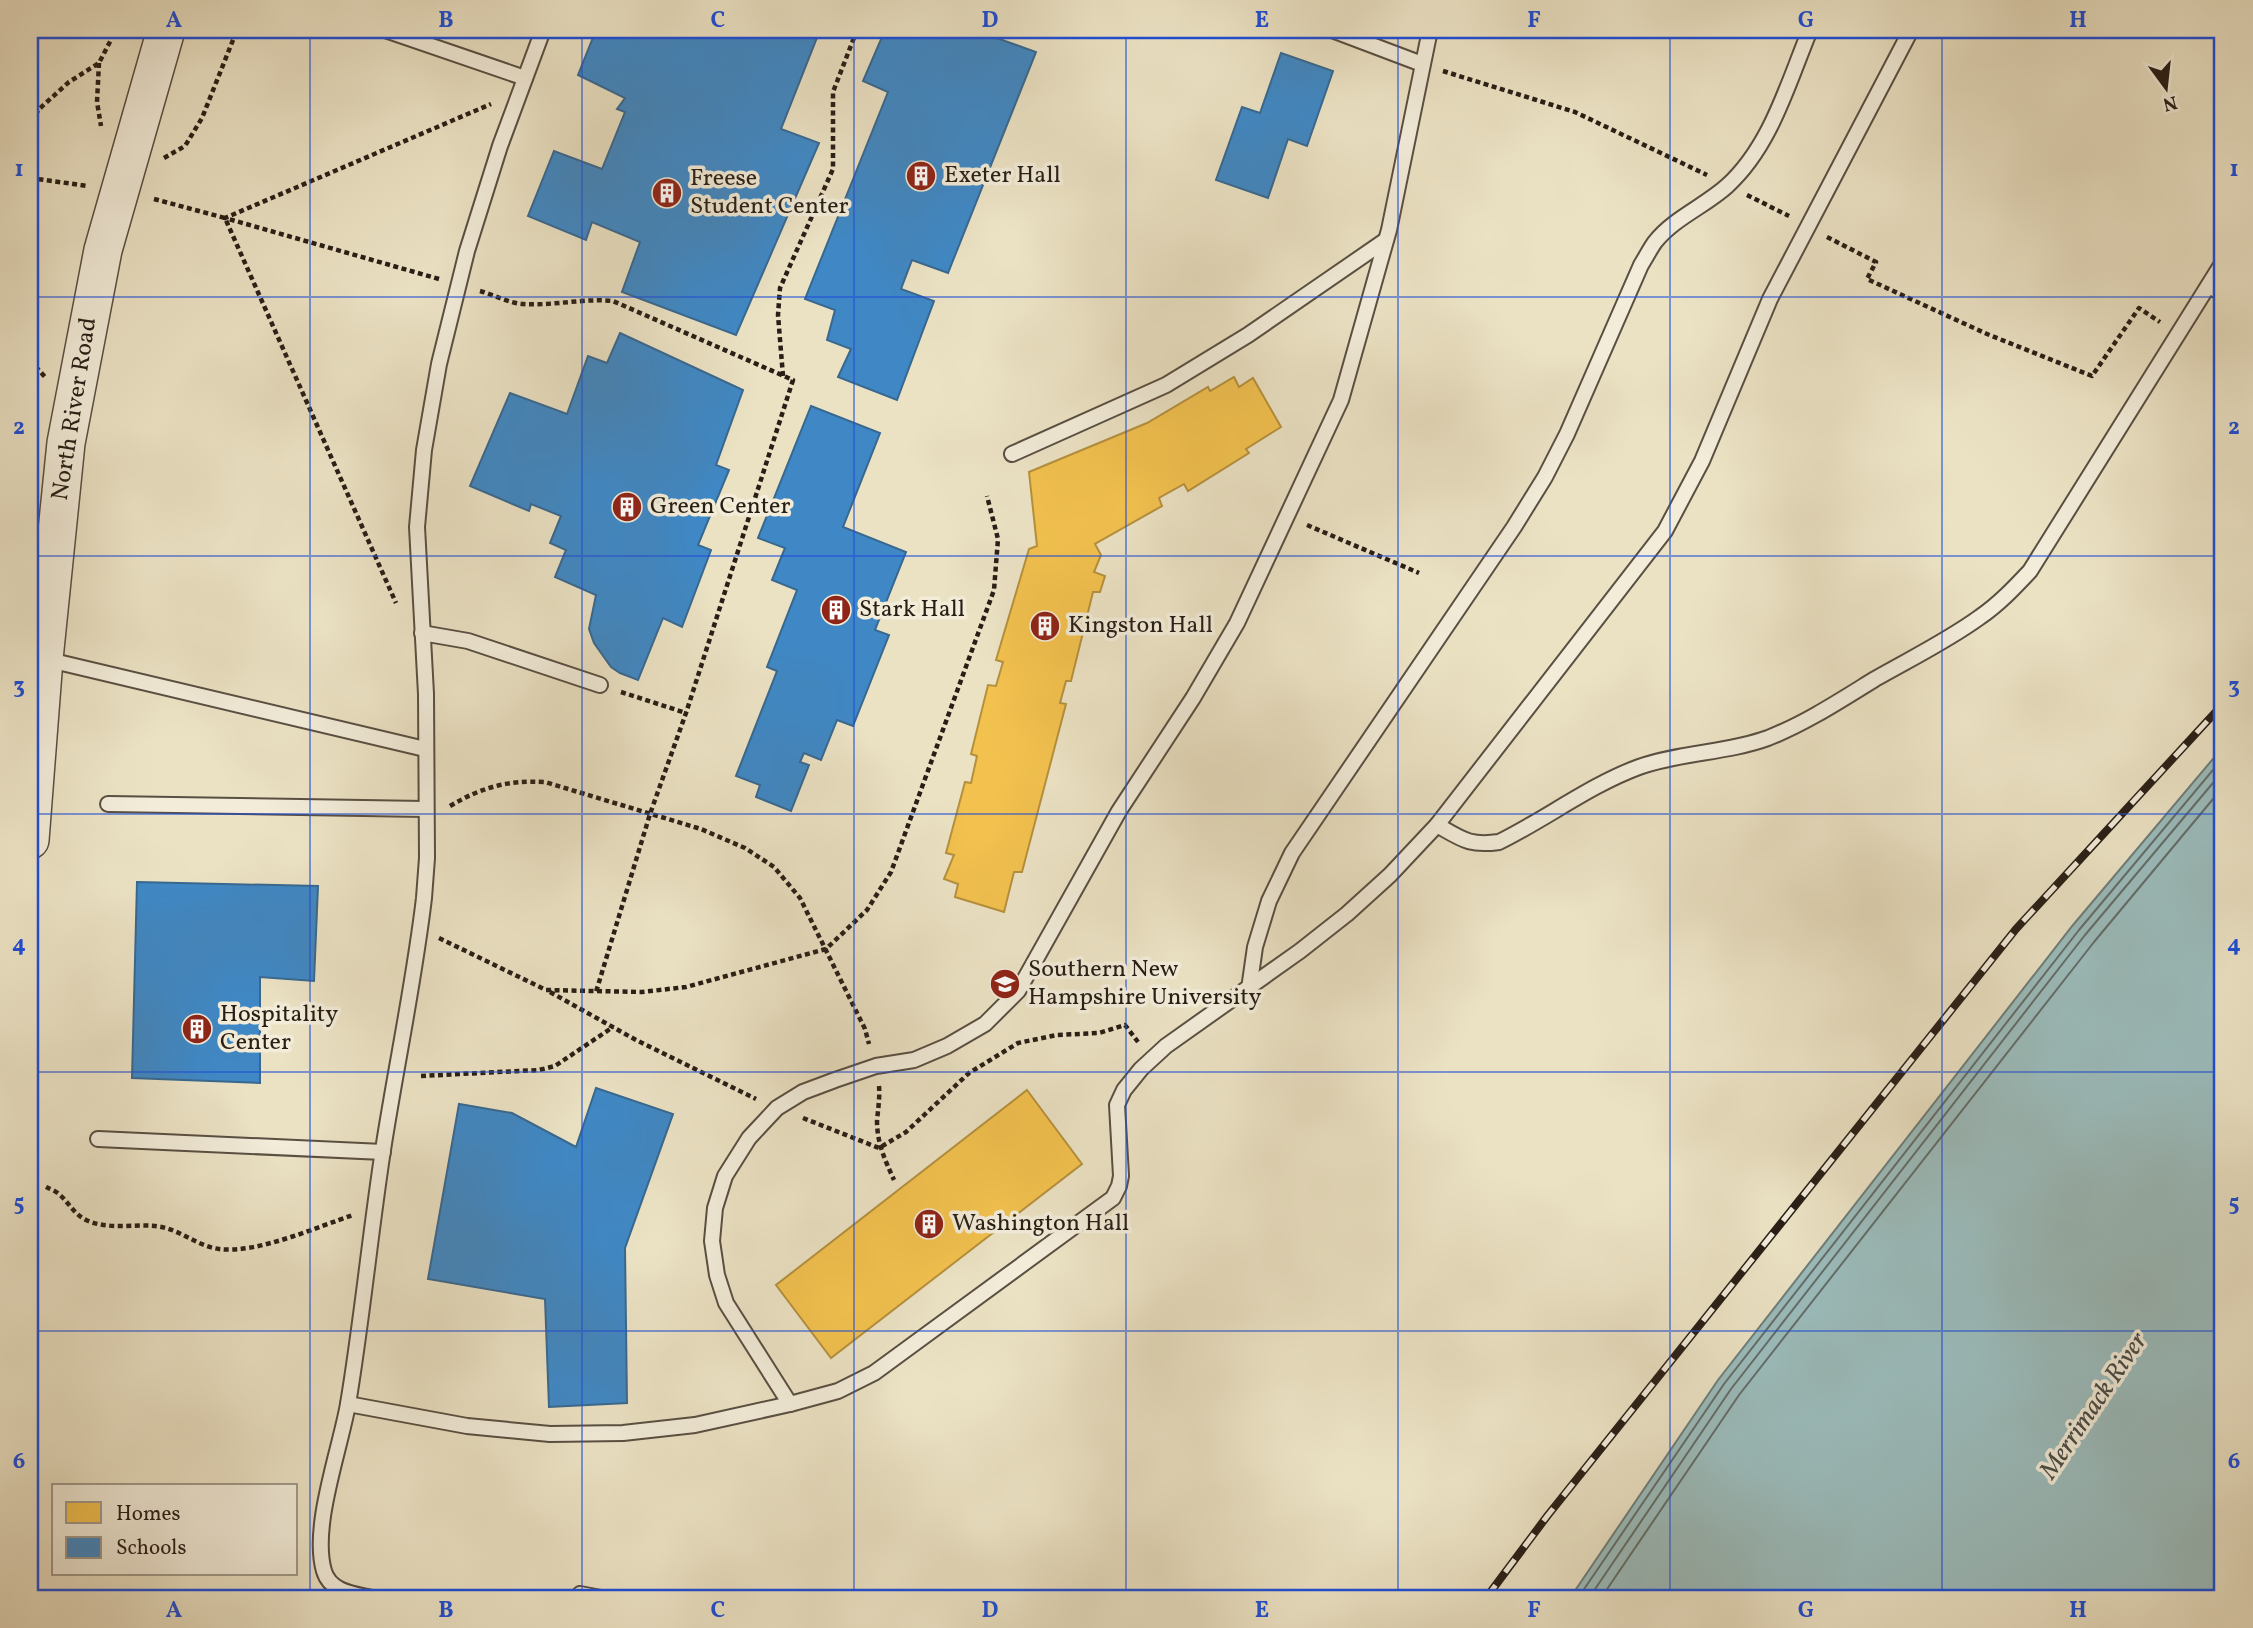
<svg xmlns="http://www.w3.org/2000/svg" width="2253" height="1628" viewBox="0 0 2253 1628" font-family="Vollkorn,serif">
  <rect width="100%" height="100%" fill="#ebe2c4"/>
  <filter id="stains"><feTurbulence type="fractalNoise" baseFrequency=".00286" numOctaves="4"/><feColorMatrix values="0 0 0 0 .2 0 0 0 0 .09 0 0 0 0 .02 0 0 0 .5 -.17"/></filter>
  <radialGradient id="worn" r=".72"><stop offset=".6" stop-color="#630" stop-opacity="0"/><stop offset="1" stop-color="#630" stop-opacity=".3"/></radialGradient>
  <path fill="#9bbcbc" stroke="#6d7d7a" stroke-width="2" d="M2223 747V1598H1570L1718 1380 2073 925Z"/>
  <g fill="#f2c14e" stroke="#b5903d" stroke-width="2">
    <path d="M1234 377 1239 387 1253 378 1281 427 1246 449 1249 453 1188 491 1184 484 1159 498 1162 506 1095 544 1101 555 1094 572 1105 576 1100 592H1093L1071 681H1066L1060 703 1066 704 1022 872H1014L1004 912 955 897 958 884 944 879 954 855 946 853 965 782 971 783 977 756 971 754 988 685 996 686 1003 662 996 660 1029 549 1037 546 1029 472 1147 423 1208 387 1210 391Z"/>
    <path d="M1027 1090 1082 1164 831 1358 776 1285Z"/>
  </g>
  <g fill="#3f88c5" stroke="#386890" stroke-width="2">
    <path d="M596 30H820L781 129 819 143 736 335 622 292 640 242 592 222 586 240 528 216 554 151 602 169 625 112 617 109 625 98 578 75Z"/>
    <path d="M885 30H974L1036 52 948 273 912 260 901 289 934 301 897 400 838 377 851 349 827 340 835 310 805 299 888 92 863 81Z"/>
    <path d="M1281 53 1333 71 1307 146 1288 139 1268 198 1216 180 1242 107 1260 113Z"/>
    <path d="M620 333 743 390 716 465 729 470 698 545 711 550 682 627 663 618 638 680 620 673 611 667 594 643 589 629 596 595 555 577 566 550 550 543 561 516 531 504 529 511 470 486 510 393 567 414 588 356 607 363Z"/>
    <path d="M811 406 880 433 843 527 906 552 875 630 889 635 853 726 837 720 821 760 804 753 800 762 809 765 791 811 756 797 760 785 736 776 777 671 767 667 797 590 772 580 785 548 758 538Z"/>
    <path d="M137 882 318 886 314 981 260 977V1083L132 1078Z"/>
    <path d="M596 1088 673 1114 625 1248 627 1403 549 1407 545 1299 428 1279 459 1104 512 1113 576 1147Z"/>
  </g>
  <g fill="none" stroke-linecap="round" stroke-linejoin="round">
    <g stroke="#626d69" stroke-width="2">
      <path d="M1578 1598 1724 1384 2079 930 2223 758"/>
      <path d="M1589 1598 1731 1389 2085 935 2223 771"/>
      <path d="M1601 1598 1739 1395 2094 942 2223 787"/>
    </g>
    <g stroke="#594f42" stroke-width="18">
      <g id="service">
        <path d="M385 30 525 78"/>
        <path d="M1332 30 1422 64"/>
        <path d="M2209 286 2223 294"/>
        <path d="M1012 454 1166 385 1248 335 1386 240"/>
        <path d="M422 633 468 641 600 685"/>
        <path d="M45 659 425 749"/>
        <path d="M108 804 425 809"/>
        <path d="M1437 825C1463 840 1470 846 1499 842 1546 819 1590 785 1639 767 1681 752 1727 753 1768 738 1806 723 1841 700 1875 679 1910 659 1947 641 1980 617 1999 604 2015 587 2030 571L2223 262"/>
        <path d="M1249 989 1255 947 1269 901 1292 853 1514 527 1545 477 1567 434 1641 265C1646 257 1650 249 1655 242 1674 218 1705 206 1727 186 1771 146 1788 83 1810 30"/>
        <path d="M98 1139 383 1152"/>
        <path d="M348 1404 467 1426 550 1434 623 1433 695 1425 790 1404 838 1391 874 1373 1113 1198 1119 1186 1121 1176 1117 1105 1124 1090 1141 1069 1166 1046 1300 951 1347 914 1390 875 1437 825 1665 531 1702 461 1770 299 1911 30"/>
        <path d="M790 1404 726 1303 717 1275 712 1241 715 1208 725 1176 749 1138 777 1108 803 1092 835 1080 876 1066 914 1060 947 1046 985 1024 1018 991 1119 811 1193 698 1237 623 1341 400 1389 230 1430 30"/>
        <path d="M372 1598C354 1594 330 1592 324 1571 311 1527 340 1450 348 1404 362 1320 370 1235 383 1150 396 1066 414 983 424 898L427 858 426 694 417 527 424 450 439 364 467 251 500 146 543 30"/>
        <path d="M579 1598 580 1594 601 1598"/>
      </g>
    </g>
    <g stroke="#594f42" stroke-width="40">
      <path id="tertiary" d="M30 840 44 659 66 443 103 250 166 30"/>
    </g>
    <g stroke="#281e16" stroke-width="4.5" stroke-dasharray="5 3.5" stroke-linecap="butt">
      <path d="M99 63 97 102 101 126"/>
      <path d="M1443 71 1575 112 1707 175"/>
      <path d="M30 131 38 110 69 82 99 63 116 30"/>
      <path d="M164 158 185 146 202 118 237 30"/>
      <path d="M30 178 88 186"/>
      <path d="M1747 195 1789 216"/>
      <path d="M154 199 225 218 396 603"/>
      <path d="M1827 237 1876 262 1867 279 1987 334 2092 376 2139 308 2160 322"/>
      <path d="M439 279 225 218 491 104"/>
      <path d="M480 291C494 295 509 303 523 304 554 306 583 298 613 301L793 380 686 713 650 814 596 992"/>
      <path d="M30 360 45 377"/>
      <path d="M783 376 778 315 780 288 833 169V92L857 30"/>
      <path d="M1307 525 1419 573"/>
      <path d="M621 692 686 713"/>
      <path d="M450 806C482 787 508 780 545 782L701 829 745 848 774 867 800 898 865 1029 869 1044"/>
      <path d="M439 938 546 990 642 992 686 987 826 949 867 910 891 872 994 590 998 539 987 496"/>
      <path d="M550 992 636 1040 756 1099"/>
      <path d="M421 1076 539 1070 555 1066 613 1027"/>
      <path d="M879 1086C880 1098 878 1109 877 1121 877 1143 885 1160 894 1180"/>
      <path d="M803 1118 879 1148 906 1132 969 1073 1018 1043 1057 1035 1099 1033 1125 1025 1138 1042"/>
      <path d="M46 1187C50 1189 56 1191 60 1195 69 1203 74 1214 86 1220 107 1230 133 1224 155 1226 179 1228 196 1246 219 1249 257 1254 317 1227 353 1215"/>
    </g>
    <use href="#service" stroke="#f2ecd9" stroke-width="14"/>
    <use href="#tertiary" stroke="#f2ecd9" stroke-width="37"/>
    <g stroke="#281e16" stroke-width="8">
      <path id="rail" d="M1486 1598 1548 1515 2016 929 2223 704"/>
    </g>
    <use href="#rail" stroke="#f2ecd9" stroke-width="5" stroke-dasharray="16" stroke-linecap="butt"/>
  </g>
  <path fill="none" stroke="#1d4ed8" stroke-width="2" stroke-opacity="0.55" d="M310 30V1598M582 30V1598M854 30V1598M1126 30V1598M1398 30V1598M1670 30V1598M1942 30V1598M30 297H2223M30 556H2223M30 814H2223M30 1072H2223M30 1331H2223"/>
  <defs>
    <g id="building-disc" transform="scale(1.575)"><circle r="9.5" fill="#8f2418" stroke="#f2ecd9"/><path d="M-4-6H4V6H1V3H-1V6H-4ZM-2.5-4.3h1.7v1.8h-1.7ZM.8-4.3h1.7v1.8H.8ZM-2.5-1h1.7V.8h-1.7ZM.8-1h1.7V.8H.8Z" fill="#fff"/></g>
    <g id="university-disc" transform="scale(1.575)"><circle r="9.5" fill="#8f2418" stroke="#f2ecd9"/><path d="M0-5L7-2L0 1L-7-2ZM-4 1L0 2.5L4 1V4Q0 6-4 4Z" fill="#fff"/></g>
  </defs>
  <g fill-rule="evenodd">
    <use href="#building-disc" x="921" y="176"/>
    <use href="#building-disc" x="667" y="193"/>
    <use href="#building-disc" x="627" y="507"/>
    <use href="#building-disc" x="836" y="610"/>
    <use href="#building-disc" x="1045" y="626"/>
    <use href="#university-disc" x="1005" y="984"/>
    <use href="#building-disc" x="197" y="1029"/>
    <use href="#building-disc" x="929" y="1224"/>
  </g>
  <g text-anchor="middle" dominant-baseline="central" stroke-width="7" stroke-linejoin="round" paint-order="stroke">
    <g font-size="24" fill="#281e16" stroke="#f2ecd9" text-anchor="start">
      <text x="944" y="176">Exeter Hall</text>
      <text x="690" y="179">Freese<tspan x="690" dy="28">Student Center</tspan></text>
      <text x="650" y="507">Green Center</text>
      <text x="859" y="610">Stark Hall</text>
      <text x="1068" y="626">Kingston Hall</text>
      <text x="1028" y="970">Southern New<tspan x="1028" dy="28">Hampshire University</tspan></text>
      <text x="220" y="1015">Hospitality<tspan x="220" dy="28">Center</tspan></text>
      <text x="952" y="1224">Washington Hall</text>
    </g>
    <g font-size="24" fill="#281e16" stroke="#f2ecd9">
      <text transform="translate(75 409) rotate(-81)">North River Road</text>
    </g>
    <g font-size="26" font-style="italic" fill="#4a4d48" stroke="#f2ecd9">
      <text transform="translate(2094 1406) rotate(-56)">Merrimack River</text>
    </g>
  </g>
  <rect width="2253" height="1628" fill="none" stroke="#ebe2c4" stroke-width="77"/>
  <rect x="52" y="1484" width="245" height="91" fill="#f2ecd9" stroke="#a19a8b" stroke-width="2"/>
  <rect x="66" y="1502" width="35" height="21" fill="#f2c14e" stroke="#a19a8b" stroke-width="2"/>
  <text x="116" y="1520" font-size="21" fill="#281e16">Homes</text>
  <rect x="66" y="1537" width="35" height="21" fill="#3f88c5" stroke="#a19a8b" stroke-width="2"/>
  <text x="116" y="1554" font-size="21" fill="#281e16">Schools</text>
  <g transform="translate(2166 88) rotate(165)" stroke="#f2ecd9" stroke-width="5" paint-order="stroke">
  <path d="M0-5L12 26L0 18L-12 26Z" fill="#281e16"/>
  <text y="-10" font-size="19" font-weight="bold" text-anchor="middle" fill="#281e16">N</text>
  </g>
  <rect x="38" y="38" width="2176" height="1552" fill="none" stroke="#1d4ed8" stroke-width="2.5"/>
  <g font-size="23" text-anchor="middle" font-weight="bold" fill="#1d4ed8">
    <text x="174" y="27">A</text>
    <text x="446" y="27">B</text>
    <text x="718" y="27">C</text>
    <text x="990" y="27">D</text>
    <text x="1262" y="27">E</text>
    <text x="1534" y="27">F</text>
    <text x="1806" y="27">G</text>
    <text x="2078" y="27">H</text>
    <text x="19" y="176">1</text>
    <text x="2234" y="176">1</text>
    <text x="19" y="434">2</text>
    <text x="2234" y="434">2</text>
    <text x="19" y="693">3</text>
    <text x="2234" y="693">3</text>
    <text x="19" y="951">4</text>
    <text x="2234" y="951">4</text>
    <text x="19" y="1210">5</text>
    <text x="2234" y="1210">5</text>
    <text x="19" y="1468">6</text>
    <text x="2234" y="1468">6</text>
    <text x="174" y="1617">A</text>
    <text x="446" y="1617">B</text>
    <text x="718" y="1617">C</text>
    <text x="990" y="1617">D</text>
    <text x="1262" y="1617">E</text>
    <text x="1534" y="1617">F</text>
    <text x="1806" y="1617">G</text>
    <text x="2078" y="1617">H</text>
  </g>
  <rect width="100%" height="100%" filter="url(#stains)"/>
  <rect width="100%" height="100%" fill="url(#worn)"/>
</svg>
